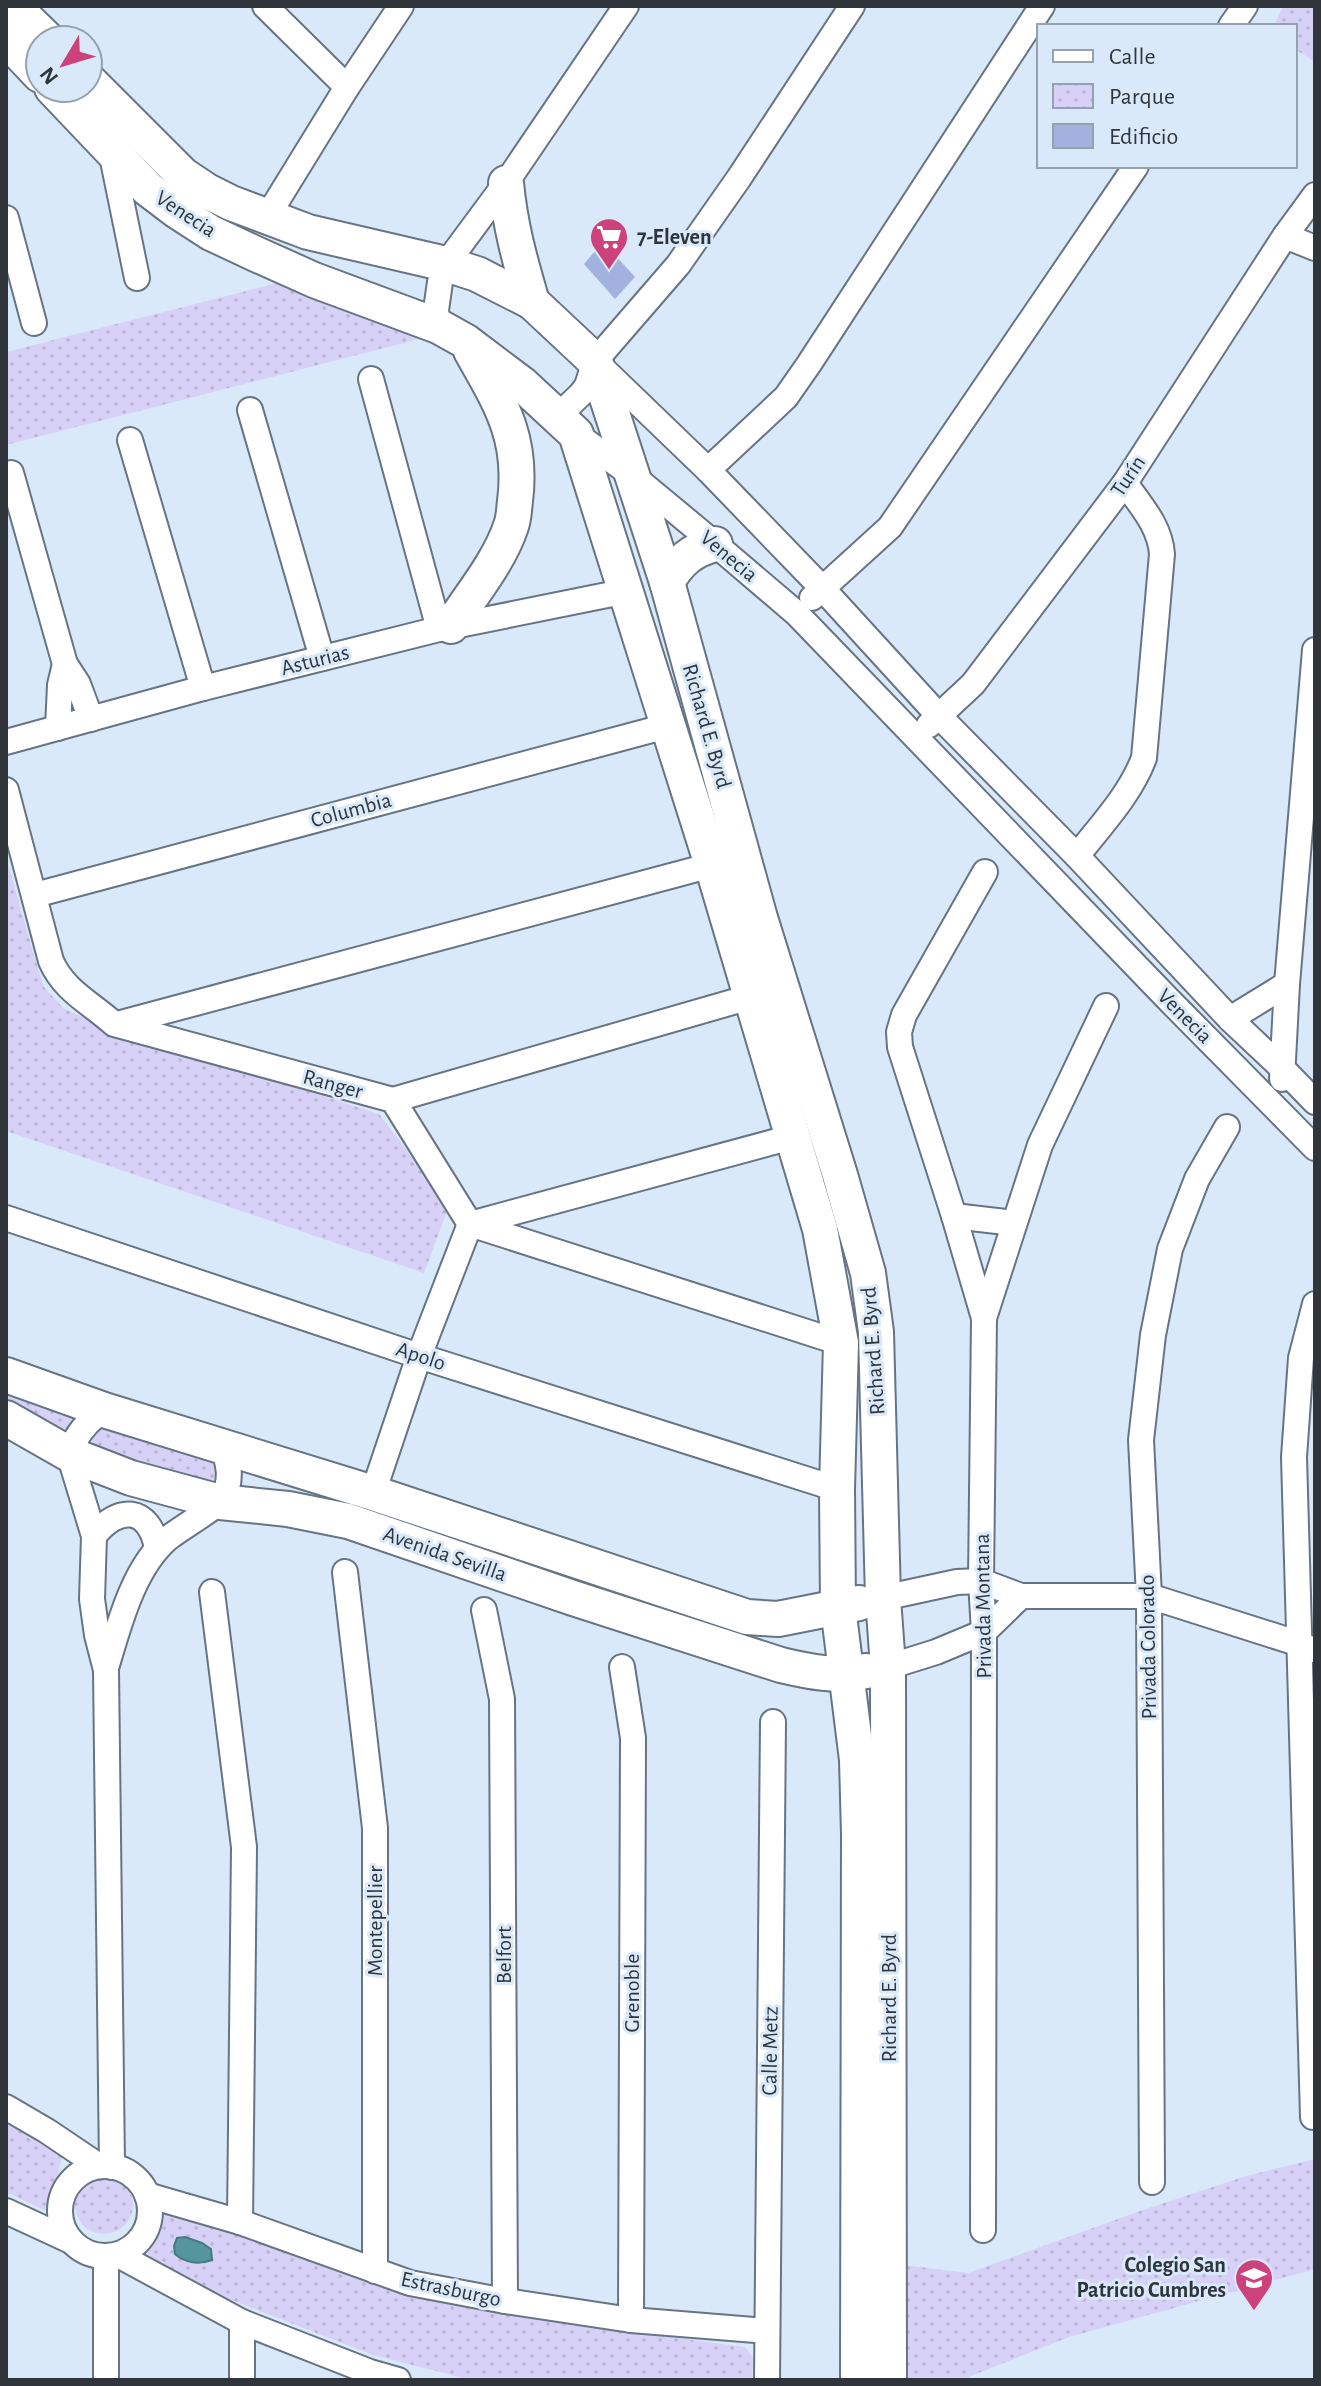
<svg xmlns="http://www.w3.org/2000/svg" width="1321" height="2386" viewBox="0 0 1321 2386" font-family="'Alegreya Sans',sans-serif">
  <defs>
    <pattern id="park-dots" width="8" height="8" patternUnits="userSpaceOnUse" patternTransform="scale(2)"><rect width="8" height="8" fill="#d8d1f7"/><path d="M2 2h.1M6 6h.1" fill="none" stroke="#bab4d5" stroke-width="1.8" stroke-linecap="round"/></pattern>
  </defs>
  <rect width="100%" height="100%" fill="#d9e9fa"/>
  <g fill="url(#park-dots)">
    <path d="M1283 6H1315V62L1295 49V26H1274Z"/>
    <path d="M297 278 431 336 6 445V352Z"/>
    <path d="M6 857 43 986 64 1009 98 1023 379 1114 449 1206 424 1273 6 1131Z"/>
    <path d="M6 1384 80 1410 70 1433 6 1401Z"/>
    <path d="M104 1424 218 1455 219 1476 207 1483C182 1476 112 1464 96 1446 92 1442 92 1440 91 1435Z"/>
    <path d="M6 2120 63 2153 48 2212 6 2192Z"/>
    <path d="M1315 2159V2269L1069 2337 961 2380H903L904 2265 968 2273 1140 2211 1246 2176Z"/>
    <circle cx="104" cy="2205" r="29"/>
    <path d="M180 2212 315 2262 499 2314 745 2347 753 2358 752 2380H471L373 2355 175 2278 145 2259 162 2215Z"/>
  </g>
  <path fill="#54969e" stroke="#497980" stroke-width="2" d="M185 2237 202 2243 211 2249 212 2260C199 2265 185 2263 175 2254L174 2246 177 2238Z"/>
  <path fill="#a3b1df" d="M603 242 635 277 615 299 584 264Z"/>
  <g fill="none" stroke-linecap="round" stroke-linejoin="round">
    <g stroke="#677483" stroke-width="28">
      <g id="street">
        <path d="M265 6 347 87"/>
        <path d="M1231 26 1245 6"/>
        <path d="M111 151 137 278"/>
        <path d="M267 217 347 87 401 6"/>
        <path d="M6 218 34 323"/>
        <path d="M1285 236 1315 248"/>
        <path d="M438 326 436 310 440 282 446 264 506 183 626 6"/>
        <path d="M600 366 708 470 822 588 939 716 1077 856 1230 1019 1283 1069 1315 1102"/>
        <path d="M371 379 439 629"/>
        <path d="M250 410 322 658"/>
        <path d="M558 416 581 394 587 386 595 361 678 265 739 178 852 6"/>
        <path d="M576 434 633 476 715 544 796 613 1166 997 1315 1148"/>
        <path d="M130 440 203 688"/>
        <path d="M708 470 786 397 809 364 1042 6"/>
        <path d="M11 473 65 664 78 684 91 719"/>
        <path d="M812 598 890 527 1136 166"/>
        <path d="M929 725 973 684 1125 483 1285 236 1315 195"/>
        <path d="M58 728 60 685 65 664"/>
        <path d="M6 742 203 688 439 629 627 591"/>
        <path d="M6 790 51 961C64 991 91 1003 114 1024L393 1100 470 1224"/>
        <path d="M1077 856C1101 825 1130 795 1144 758L1162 554C1160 526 1141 506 1125 483"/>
        <path d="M35 895 667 726"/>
        <path d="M1230 1019 1287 984"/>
        <path d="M117 1024 712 865"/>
        <path d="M1282 1079 1287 984 1315 650"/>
        <path d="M393 1100 750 997"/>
        <path d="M954 1216 1014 1223"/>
        <path d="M6 1218 419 1356 837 1489"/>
        <path d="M470 1224 841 1343"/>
        <path d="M470 1224 792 1137"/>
        <path d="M984 1318 954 1216 900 1047 899 1032 904 1015 985 872"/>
        <path d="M104 1410C87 1421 76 1434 69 1454L94 1536 92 1599 97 1635 106 1670 112 2167"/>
        <path d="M373 1493 419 1356 470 1224"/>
        <path d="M94 1536C118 1505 149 1506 157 1548"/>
        <path d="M345 1572 375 1828V2271"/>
        <path d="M212 1592 244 1847 240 2222"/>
        <path d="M883 1598 957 1582 981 1581 1021 1596H1149L1300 1644 1313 1650"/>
        <path d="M484 1610 502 1699 505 2301"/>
        <path d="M622 1667 633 1738 631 2320"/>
        <path d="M888 1667 936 1652 984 1632 1021 1596"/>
        <path d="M106 1668C119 1625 133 1569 167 1539 179 1529 216 1508 222 1499 233 1480 229 1464 222 1445"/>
        <path d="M6 2107 47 2131 99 2166"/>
        <path d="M1313 2117 1294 1457 1301 1358 1315 1304"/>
        <circle cx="105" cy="2211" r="45"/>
        <path d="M1152 2182 1149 1596 1141 1440 1153 1335 1170 1249 1197 1179 1227 1127"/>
        <path d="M147 2195 240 2222 410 2283 505 2301 631 2320 767 2331"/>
        <path d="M6 2211 71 2241"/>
        <path d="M983 2230 984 1632 981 1581 984 1318 1040 1145 1106 1006"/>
        <path d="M118 2255 242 2322 370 2372 398 2380"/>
        <path d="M106 2257V2380"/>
        <path d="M242 2380V2322"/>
        <path d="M767 2380 773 1722"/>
      </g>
    </g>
    <g stroke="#677483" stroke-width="38">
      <g id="secondary">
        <path d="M13 6 48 40"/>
        <path d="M6 39 40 75"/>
        <path d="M88 80 183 175 207 191 231 203 308 232 446 264 477 274 532 302 595 361 667 582 760 918 840 1175 868 1273 876 1332 883 1598 888 1667 889 2380"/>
        <path d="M52 88 148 189 177 211 211 233 258 255 314 280 438 326 465 341 522 384 576 434 712 865 820 1229 841 1343 837 1489 838 1607 857 1760 859 1834 858 2380"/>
        <path d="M506 183C510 226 520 261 532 302"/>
        <path d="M667 582C679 561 692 550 715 544"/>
        <path d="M451 626C471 595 499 562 511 526 514 518 514 509 515 501 523 438 501 404 471 351"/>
        <path d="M6 1375 104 1410 373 1493 747 1617 778 1619 859 1603"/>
        <path d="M6 1418 69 1454 131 1478 220 1502 288 1509 348 1521 573 1598 781 1665C810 1672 836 1677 866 1671"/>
      </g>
    </g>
    <use href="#street" stroke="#fff" stroke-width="24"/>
    <use href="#secondary" stroke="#fff" stroke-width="34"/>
  </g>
  <defs>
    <g id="supermarket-pin" transform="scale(2)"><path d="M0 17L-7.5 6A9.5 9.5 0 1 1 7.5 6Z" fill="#cd427a" stroke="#d9e9fa"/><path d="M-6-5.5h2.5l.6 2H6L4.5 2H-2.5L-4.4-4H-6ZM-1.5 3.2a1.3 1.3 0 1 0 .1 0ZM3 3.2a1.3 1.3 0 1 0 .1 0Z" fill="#fff"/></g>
    <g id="school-pin" transform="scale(2)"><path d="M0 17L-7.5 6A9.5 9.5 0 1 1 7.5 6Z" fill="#cd427a" stroke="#d9e9fa"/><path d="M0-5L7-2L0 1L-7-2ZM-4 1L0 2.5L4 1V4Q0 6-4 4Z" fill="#fff"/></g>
  </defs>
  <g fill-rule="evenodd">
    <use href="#supermarket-pin" x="609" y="237"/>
    <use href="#school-pin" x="1254" y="2278"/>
  </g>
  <g text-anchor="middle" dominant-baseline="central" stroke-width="6" stroke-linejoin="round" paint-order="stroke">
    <g font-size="22" fill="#2f353b" stroke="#d9e9fa">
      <text transform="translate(186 214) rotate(33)">Venecia</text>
      <text transform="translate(1128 476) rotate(-56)">Turín</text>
      <text transform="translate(729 556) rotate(40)">Venecia</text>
      <text transform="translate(315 660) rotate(-14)">Asturias</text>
      <text transform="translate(707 726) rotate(74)">Richard E. Byrd</text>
      <text transform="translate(351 810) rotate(-15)">Columbia</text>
      <text transform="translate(1185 1016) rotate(45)">Venecia</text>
      <text transform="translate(333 1084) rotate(15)">Ranger</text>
      <text transform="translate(873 1351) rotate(-94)">Richard E. Byrd</text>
      <text transform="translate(421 1356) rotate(18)">Apolo</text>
      <text transform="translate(445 1554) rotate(19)">Avenida Sevilla</text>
      <text transform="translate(983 1606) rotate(-91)">Privada Montana</text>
      <text transform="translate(1148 1647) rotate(-91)">Privada Colorado</text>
      <text transform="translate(375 1921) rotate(-90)">Montepellier</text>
      <text transform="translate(504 1955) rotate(-90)">Belfort</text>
      <text transform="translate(632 1993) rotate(-90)">Grenoble</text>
      <text transform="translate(889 1998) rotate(-90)">Richard E. Byrd</text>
      <text transform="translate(770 2051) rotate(-89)">Calle Metz</text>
      <text transform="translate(451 2289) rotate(12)">Estrasburgo</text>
    </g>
    <g font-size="22" font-weight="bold" fill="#2f353b" stroke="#d9e9fa" text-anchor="start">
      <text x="637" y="237">7-Eleven</text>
      <text x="1226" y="2265" text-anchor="end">Colegio San<tspan x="1226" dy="25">Patricio Cumbres</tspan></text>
    </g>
  </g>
  <rect width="1321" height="2386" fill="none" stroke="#2f353b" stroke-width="16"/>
  <rect x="1037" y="24" width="260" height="144" fill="#d9e9fa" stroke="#95a1ae" stroke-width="2"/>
  <rect x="1053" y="50" width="40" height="12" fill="#ffffff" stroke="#95a1ae" stroke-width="2"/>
  <text x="1109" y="64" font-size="24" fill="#2f353b">Calle</text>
  <rect x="1053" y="84" width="40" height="24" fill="url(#park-dots)" stroke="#95a1ae" stroke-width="2"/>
  <text x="1109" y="104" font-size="24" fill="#2f353b">Parque</text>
  <rect x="1053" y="124" width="40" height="24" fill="#a3b1df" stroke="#95a1ae" stroke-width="2"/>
  <text x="1109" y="144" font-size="24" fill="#2f353b">Edificio</text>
  <g transform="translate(64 64) rotate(232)"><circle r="38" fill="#d9e9fa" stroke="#95a1ae" stroke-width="2"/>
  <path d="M0-6L14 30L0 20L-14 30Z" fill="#cd427a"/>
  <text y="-12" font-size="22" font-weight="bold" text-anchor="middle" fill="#2f353b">N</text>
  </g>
</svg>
